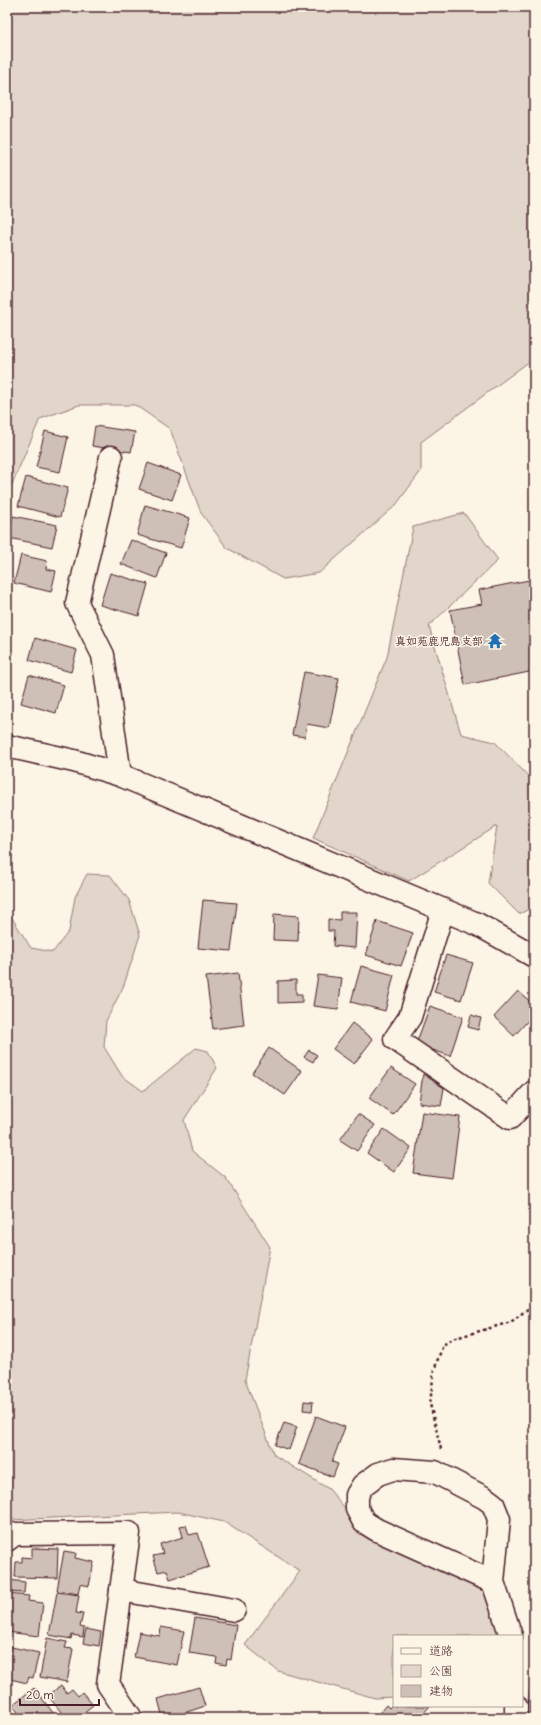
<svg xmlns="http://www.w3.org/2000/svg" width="541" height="1725" viewBox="0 0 541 1725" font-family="Delius,'Klee One',sans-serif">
  <rect width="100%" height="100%" fill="#fcf5e5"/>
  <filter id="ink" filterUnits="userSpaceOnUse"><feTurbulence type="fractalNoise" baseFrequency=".025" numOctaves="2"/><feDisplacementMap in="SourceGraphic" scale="8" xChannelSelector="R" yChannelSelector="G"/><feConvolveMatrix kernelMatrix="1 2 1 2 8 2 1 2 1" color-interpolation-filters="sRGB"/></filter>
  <g filter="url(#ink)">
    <g fill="#e2d5ca" stroke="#967a7a">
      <path d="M7 7H534V358L421 442V471L396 505 319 573 283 579 227 548 201 513 170 429 135 405H79L40 419 7 496Z"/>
      <path d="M464 513 498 560 429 626 461 734 495 742 534 782V907L519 914 488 883 497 826 409 881 313 838 387 657 413 527Z"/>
      <path d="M87 874 110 875 129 900 140 935 124 985 106 1021 104 1047 122 1076 143 1091 196 1048 208 1051 217 1068 184 1120 192 1151 226 1178 270 1247 245 1380 274 1455 329 1489 366 1533 488 1580 502 1636H394V1697L375 1698 278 1671 245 1645 300 1571 224 1522 178 1512 10 1520 7 1522V910L31 948 53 952 69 931 75 897Z"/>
    </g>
    <g fill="#cfc0b7" stroke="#4a1f2b">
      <path d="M95 426 135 432 131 452 92 446Z"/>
      <path d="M45 431 68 437 60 472 36 467Z"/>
      <path d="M148 463 181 475 172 500 139 489Z"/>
      <path d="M26 477 68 488 60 517 18 506Z"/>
      <path d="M145 505 190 518 181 548 137 535Z"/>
      <path d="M13 516 57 525 52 547 9 538Z"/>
      <path d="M131 540 166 553 157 578 121 564Z"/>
      <path d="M21 555 47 561 46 569 56 571 51 592 14 583Z"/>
      <path d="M110 573 148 584 139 616 100 605Z"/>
      <path d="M534 579V671L465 685 450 610 482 604 479 590Z"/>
      <path d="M35 638 77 650 71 672 29 660Z"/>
      <path d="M304 672 339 678 329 728 307 724 305 737 292 735Z"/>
      <path d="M29 675 64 685 56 713 21 703Z"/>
      <path d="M203 900 237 903 231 951 198 948Z"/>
      <path d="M340 912H357L355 948 333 946 334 931H328V919L340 920Z"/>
      <path d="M274 914 299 916 298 941 273 940Z"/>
      <path d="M377 921 413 933 401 966 366 955Z"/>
      <path d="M446 955 473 963 461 1000 434 992Z"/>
      <path d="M361 966 394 975 385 1011 351 1002Z"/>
      <path d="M238 973 244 1025 213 1029 206 977Z"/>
      <path d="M318 975 342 978 338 1009 313 1006Z"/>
      <path d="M296 980V994H302V1002L278 1003V981Z"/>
      <path d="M518 991 534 1005V1014L514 1036 494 1017Z"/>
      <path d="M430 1006 463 1017 450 1056 416 1044Z"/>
      <path d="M471 1015 481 1018 478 1030 468 1027Z"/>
      <path d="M352 1023 373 1039 354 1064 333 1049Z"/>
      <path d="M269 1048 302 1071 285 1095 252 1073Z"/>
      <path d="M309 1050 317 1055 313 1062 304 1057Z"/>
      <path d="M391 1068 415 1084 393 1115 369 1098Z"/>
      <path d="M423 1074 444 1088 441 1106 419 1103Z"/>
      <path d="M422 1112 460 1117 452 1178 413 1173Z"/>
      <path d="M358 1114 375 1125 357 1151 340 1140Z"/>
      <path d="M384 1129 411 1148 394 1172 367 1153Z"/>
      <path d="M304 1401 313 1402 312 1411 303 1410Z"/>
      <path d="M316 1416 345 1427 332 1462 338 1464 333 1477 299 1464Z"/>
      <path d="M284 1423 297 1427 289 1450 275 1445Z"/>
      <path d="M186 1525 189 1535 198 1533 209 1567 170 1579 167 1570 158 1572 153 1556 163 1554 160 1544 183 1537 180 1526Z"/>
      <path d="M32 1548 58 1549 57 1578 15 1577 16 1562H22V1557L32 1558Z"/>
      <path d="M64 1551 76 1553 75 1558 94 1562 89 1586 80 1584 78 1594 57 1590Z"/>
      <path d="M8 1580 25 1582 24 1593 7 1592Z"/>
      <path d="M57 1592 79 1595 76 1613 83 1614 80 1627 84 1628 83 1637 72 1635 71 1639 49 1635Z"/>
      <path d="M7 1594 29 1596 28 1601 43 1603 39 1636 7 1632Z"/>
      <path d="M195 1618 236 1625 231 1660 227 1659 226 1665 216 1663 217 1657 189 1653Z"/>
      <path d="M161 1627 184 1631 177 1665 134 1657 139 1632 160 1636Z"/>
      <path d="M86 1629 101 1632 99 1646 83 1643Z"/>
      <path d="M47 1638 67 1642 65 1648 73 1649 67 1682 40 1677Z"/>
      <path d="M7 1646 39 1653 33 1678 29 1677 27 1683 10 1679 12 1673 7 1672Z"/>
      <path d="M531 1669H534V1711L528 1710Z"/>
      <path d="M61 1685 67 1693 72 1689 78 1696 82 1692 93 1705 77 1718H66L48 1696Z"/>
      <path d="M199 1687 205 1706 178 1715V1718H163L158 1699Z"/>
      <path d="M34 1688 57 1718H23L12 1705Z"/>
      <path d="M394 1703V1706H430L419 1718H375L386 1705 389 1708Z"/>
    </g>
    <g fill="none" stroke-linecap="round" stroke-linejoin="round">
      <g stroke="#4a1f2b" stroke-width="25">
        <g id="minor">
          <path d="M111 457 77 603 103 655 120 775"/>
          <path d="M7 746 74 761 120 775 477 924 534 956"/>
          <path d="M443 910 410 1017 395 1039 510 1118 534 1092"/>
          <path d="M7 1540 15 1534 129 1533 108 1684 131 1718"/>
          <path d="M493 1582 377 1530 364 1522 357 1509V1495L363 1485 378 1474 393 1469 435 1472 485 1498 493 1504 499 1519 493 1582 511 1636"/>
          <path d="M121 1590 234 1610"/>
          <path d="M516 1718V1706"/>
        </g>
      </g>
      <path stroke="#4a1f2b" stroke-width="2.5" stroke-dasharray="3 3" stroke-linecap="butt" d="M441 1449 430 1404 434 1370 443 1345 452 1339 511 1322 534 1304"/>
      <use href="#minor" stroke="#fcf5e5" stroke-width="22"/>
    </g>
  </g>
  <defs>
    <g id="temple-bare" transform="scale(1.2)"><path d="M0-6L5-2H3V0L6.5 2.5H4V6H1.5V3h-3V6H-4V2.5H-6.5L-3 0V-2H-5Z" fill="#1f6fb2" stroke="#fcf5e5" stroke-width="2.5" paint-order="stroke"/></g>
  </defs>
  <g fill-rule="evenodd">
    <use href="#temple-bare" x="495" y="641"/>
  </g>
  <g text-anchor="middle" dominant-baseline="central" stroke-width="3" stroke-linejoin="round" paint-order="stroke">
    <g font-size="11" font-weight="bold" fill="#4a1f2b" stroke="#fcf5e5" text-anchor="end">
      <text x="483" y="641">真如苑鹿児島支部</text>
    </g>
  </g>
  <rect width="541" height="1725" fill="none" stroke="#fcf5e5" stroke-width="24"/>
  <rect x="12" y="12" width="517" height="1701" fill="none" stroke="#4a1f2b" stroke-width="1.5" filter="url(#ink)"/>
  <rect x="393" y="1635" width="130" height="72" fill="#fcf5e5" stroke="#b59f9b"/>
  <rect x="401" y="1648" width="20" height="6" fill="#fcf5e5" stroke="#b59f9b"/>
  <text x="429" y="1655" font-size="12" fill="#4a1f2b">道路</text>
  <rect x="401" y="1665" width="20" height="12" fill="#e2d5ca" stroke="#b59f9b"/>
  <text x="429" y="1675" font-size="12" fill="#4a1f2b">公園</text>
  <rect x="401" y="1685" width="20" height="12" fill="#cfc0b7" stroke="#b59f9b"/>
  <text x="429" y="1695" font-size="12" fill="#4a1f2b">建物</text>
  <path d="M20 1699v6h79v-6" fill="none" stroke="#4a1f2b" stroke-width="2"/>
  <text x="26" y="1699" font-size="12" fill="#4a1f2b" stroke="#fcf5e5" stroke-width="3" paint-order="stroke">20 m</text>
</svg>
